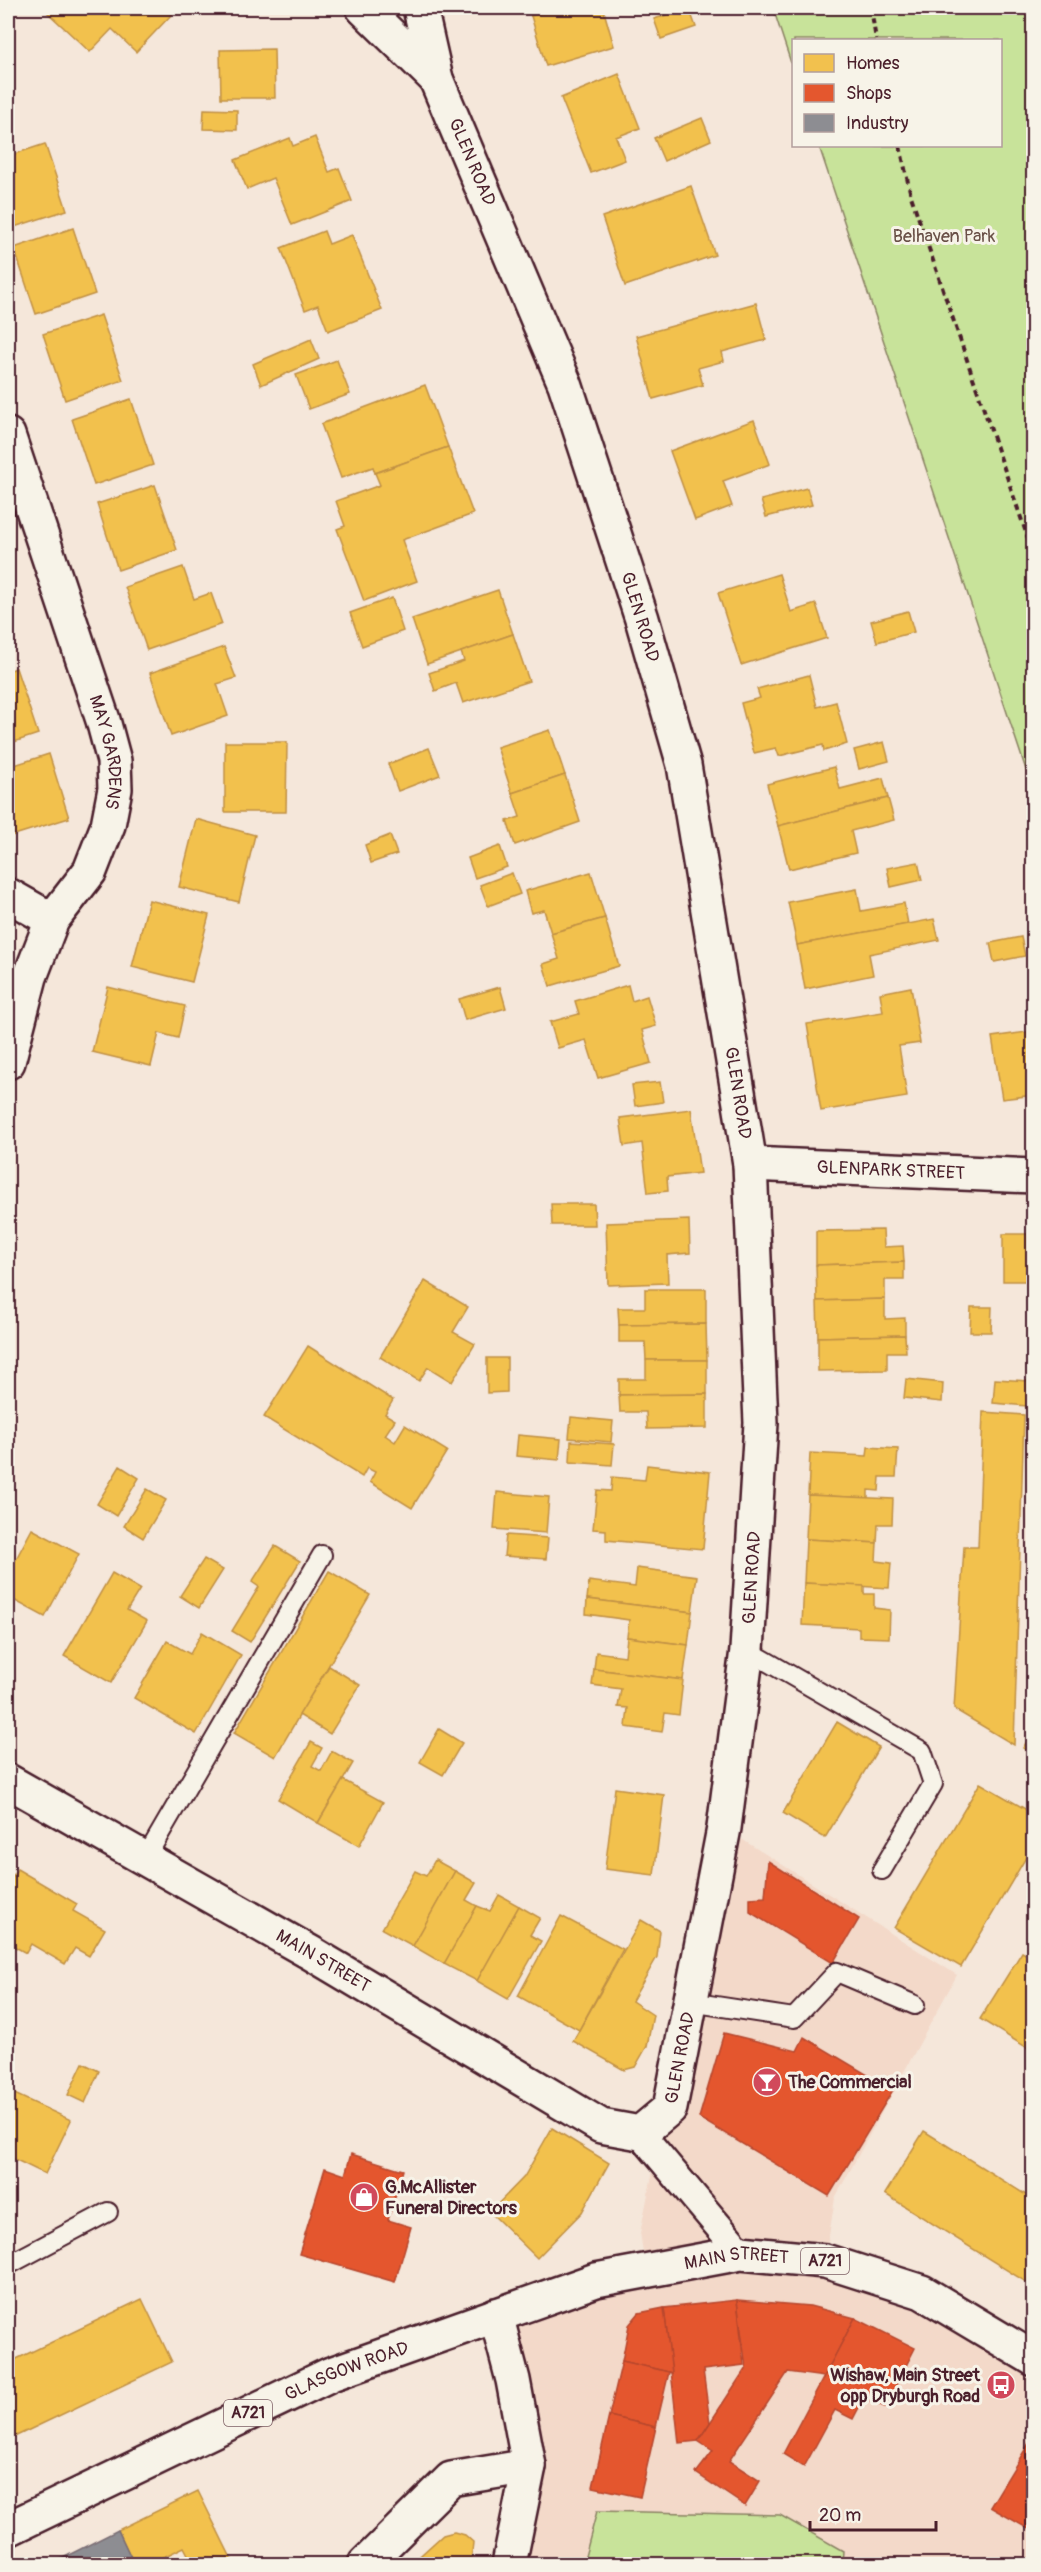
<svg xmlns="http://www.w3.org/2000/svg" width="1041" height="2572" viewBox="0 0 1041 2572" font-family="Pangolin,sans-serif">
  <rect width="100%" height="100%" fill="#f5e7da"/>
  <filter id="ink" filterUnits="userSpaceOnUse"><feTurbulence type="fractalNoise" baseFrequency=".0167" numOctaves="2"/><feDisplacementMap in="SourceGraphic" scale="12" xChannelSelector="R" yChannelSelector="G"/><feConvolveMatrix kernelMatrix="1 2 1 2 8 2 1 2 1" color-interpolation-filters="sRGB"/></filter>
  <g filter="url(#ink)">
    <path fill="#f3d9c9" d="M724 1828 957 1975 835 2198 825 2261 1033 2363V2564H509L529 2466 496 2315 646 2270 640 2233Z"/>
    <g fill="#c8e39a" stroke="#898162" stroke-width="1.5">
      <path d="M773 8H1033V791L819 146H1000V40H794L793 69Z"/>
      <path d="M597 2511 780 2515 843 2551 842 2564H583Z"/>
    </g>
    <g fill="#f2c14e" stroke="#c09044" stroke-width="1.5">
      <path d="M52 8H168L173 13 136 52 112 29 90 52 47 12Z"/>
      <path d="M529 8H560L531 16Z"/>
      <path d="M560 8H603L614 46 546 66 531 16Z"/>
      <path d="M689 8 696 27 661 39 654 19Z"/>
      <path d="M274 49 275 98H221L220 50Z"/>
      <path d="M619 74 640 128 616 137 625 160 591 173 561 98Z"/>
      <path d="M204 109 237 110V130L203 129Z"/>
      <path d="M702 118 711 140 664 161 654 138Z"/>
      <path d="M315 137 329 172 339 168 352 201 292 225 273 178 247 189 235 160 290 138 293 146Z"/>
      <path d="M45 144 67 210 8 229V156Z"/>
      <path d="M691 186 715 255 625 286 602 217Z"/>
      <path d="M73 228 95 294 36 314 14 248Z"/>
      <path d="M324 231 329 244 352 235 382 310 328 331 318 305 305 310 281 248Z"/>
      <path d="M756 303 766 340 722 352 724 361 698 368 703 385 653 399 636 336Z"/>
      <path d="M101 315 123 380 65 400 43 334Z"/>
      <path d="M311 339 319 359 261 385 253 364Z"/>
      <path d="M337 360 350 394 309 409 296 375Z"/>
      <path d="M425 385 448 447 375 473 373 467 341 478 321 424Z"/>
      <path d="M131 399 153 465 94 485 72 419Z"/>
      <path d="M754 420 770 464 723 481 732 506 695 520 670 451Z"/>
      <path d="M448 447 473 514 402 540 417 581 364 601 337 529 345 526 336 501 380 485 375 473Z"/>
      <path d="M155 485 177 550 118 570 97 504Z"/>
      <path d="M807 488 812 505 766 517 761 500Z"/>
      <path d="M183 567 194 599 211 593 222 624 147 650 125 587Z"/>
      <path d="M779 574 791 612 816 604 827 638 741 665 718 593Z"/>
      <path d="M498 590 513 634 427 664 412 619Z"/>
      <path d="M392 598 403 631 362 646 350 613Z"/>
      <path d="M908 611 914 632 877 642 871 621Z"/>
      <path d="M513 634 529 681 463 703 456 683 435 691 429 673 464 661 461 652Z"/>
      <path d="M224 647 236 678 217 684 228 716 171 736 150 673Z"/>
      <path d="M16 668 38 734 8 744V671Z"/>
      <path d="M809 675 817 707 836 702 847 744 824 751 823 745 779 756 776 748 754 753 741 703 760 698 757 689Z"/>
      <path d="M550 730 565 775 512 793 497 747Z"/>
      <path d="M225 742H287L286 812H225Z"/>
      <path d="M884 742 889 761 859 769 854 750Z"/>
      <path d="M429 748 440 775 398 791 388 764Z"/>
      <path d="M49 754 69 818 11 836 8 826V767Z"/>
      <path d="M834 767 840 789 883 778 888 798 778 826 767 784Z"/>
      <path d="M565 775 580 822 515 845 507 821 520 817 512 793Z"/>
      <path d="M888 798 894 820 851 831 856 853 789 869 778 826Z"/>
      <path d="M196 819 255 835 239 902 179 887Z"/>
      <path d="M390 835 397 854 371 863 365 845Z"/>
      <path d="M500 846 507 867 475 878 468 858Z"/>
      <path d="M918 862 922 880 891 887 887 868Z"/>
      <path d="M591 872 605 918 551 933 544 910 531 913 525 891Z"/>
      <path d="M512 873 520 894 488 906 480 885Z"/>
      <path d="M857 889 861 911 904 903 908 924 797 945 788 902Z"/>
      <path d="M149 900 209 915 192 982 132 967Z"/>
      <path d="M605 918 619 966 550 986 543 964 559 959 551 933Z"/>
      <path d="M934 919 939 940 869 954 873 975 805 989 797 945Z"/>
      <path d="M1021 937 1025 956 994 962 990 943Z"/>
      <path d="M628 985 632 1001 647 996 656 1026 642 1030 651 1063 598 1078 586 1040 558 1048 550 1022 579 1014 575 1001Z"/>
      <path d="M108 987 185 1006 178 1038 159 1033 151 1066 92 1052Z"/>
      <path d="M500 987 506 1008 465 1020 459 999Z"/>
      <path d="M911 987 920 1043 899 1046 907 1097 821 1111 807 1024 883 1012 880 993Z"/>
      <path d="M1034 1031V1095L1002 1099 992 1037Z"/>
      <path d="M660 1082 663 1102 635 1106 632 1085Z"/>
      <path d="M691 1109 700 1173 667 1177 668 1191 648 1193 642 1143 624 1146 620 1118Z"/>
      <path d="M551 1204H594L595 1225H552Z"/>
      <path d="M689 1220 690 1253 667 1255 668 1283 608 1285 606 1223Z"/>
      <path d="M883 1230 884 1247 903 1246 904 1262 816 1265V1231Z"/>
      <path d="M1003 1234H1034V1309H1028V1281H1003Z"/>
      <path d="M904 1262V1280H885V1299L817 1301 816 1265Z"/>
      <path d="M425 1281 468 1307 453 1332 475 1344 452 1382 428 1367 419 1381 380 1357Z"/>
      <path d="M645 1289H706V1324L619 1325 618 1308H645Z"/>
      <path d="M885 1299V1319L905 1318V1335L818 1337 817 1301Z"/>
      <path d="M971 1307H992L991 1332H970Z"/>
      <path d="M706 1324 707 1360H646L645 1342H619V1325Z"/>
      <path d="M905 1335 906 1352H887V1370L818 1371V1337Z"/>
      <path d="M308 1346 393 1400 385 1414 395 1420 385 1435 395 1442 405 1425 447 1451 412 1508 370 1482 375 1472 367 1468 362 1477 264 1417Z"/>
      <path d="M487 1358H507V1392L487 1393Z"/>
      <path d="M646 1360H707V1394L619 1395V1379H646Z"/>
      <path d="M906 1379 943 1383 942 1402 904 1398Z"/>
      <path d="M995 1379 1029 1381 1027 1406 993 1403Z"/>
      <path d="M707 1394V1428L647 1429 646 1412H620L619 1395Z"/>
      <path d="M983 1412 1024 1415 1014 1745 954 1709 964 1547H978Z"/>
      <path d="M571 1417 613 1421 611 1442 569 1438Z"/>
      <path d="M518 1435 561 1439 559 1460 516 1456Z"/>
      <path d="M571 1441 614 1444 612 1465 570 1462Z"/>
      <path d="M868 1447 898 1449 896 1477H880L879 1491 868 1490V1498L808 1495 810 1453 867 1456Z"/>
      <path d="M647 1465 710 1472 703 1549 606 1540V1530L593 1529 597 1490 611 1491 612 1477 645 1480Z"/>
      <path d="M120 1466 139 1478 116 1516 97 1504Z"/>
      <path d="M147 1489 166 1500 143 1538 124 1526Z"/>
      <path d="M497 1492 549 1497 546 1533 494 1529Z"/>
      <path d="M808 1495 893 1499 892 1524H878L877 1543 806 1539Z"/>
      <path d="M32 1529 79 1554 45 1617 8 1597V1574Z"/>
      <path d="M506 1535 548 1538 546 1559 504 1556Z"/>
      <path d="M806 1539 877 1543 876 1561 891 1563 889 1588 804 1583Z"/>
      <path d="M275 1546 300 1561 250 1642 232 1631 259 1587 252 1582Z"/>
      <path d="M204 1559 223 1570 199 1608 180 1596Z"/>
      <path d="M637 1568 697 1576 692 1612 587 1599 589 1581 635 1587Z"/>
      <path d="M329 1571 370 1595 275 1757 234 1733Z"/>
      <path d="M112 1573 140 1589 127 1610 147 1621 111 1683 64 1656Z"/>
      <path d="M804 1583 864 1586V1594H874V1608L890 1610 889 1638 859 1637V1628L802 1625Z"/>
      <path d="M587 1599 692 1612 688 1645 627 1637 629 1620 586 1614Z"/>
      <path d="M202 1632 241 1655 196 1734 134 1698 167 1641 190 1654Z"/>
      <path d="M627 1637 688 1645 683 1680 594 1669 596 1652 625 1656Z"/>
      <path d="M329 1666 360 1685 330 1734 299 1715Z"/>
      <path d="M594 1669 683 1680 679 1715 665 1713 662 1732 626 1727 628 1708 618 1707 621 1689 592 1685Z"/>
      <path d="M837 1722 879 1747 825 1838 783 1813Z"/>
      <path d="M439 1729 462 1743 443 1775 420 1762Z"/>
      <path d="M1034 1730V1754L1023 1748Z"/>
      <path d="M311 1742 322 1748 312 1766 321 1771 332 1751 353 1763 318 1823 278 1799Z"/>
      <path d="M343 1780 383 1802 359 1846 318 1823Z"/>
      <path d="M980 1783 1034 1814V1844L961 1967 894 1928Z"/>
      <path d="M615 1788 664 1795 654 1875 605 1869Z"/>
      <path d="M435 1860 455 1871 413 1946 382 1929 415 1871 426 1876Z"/>
      <path d="M17 1869 77 1904 73 1911 105 1929 89 1956 75 1948 65 1964 31 1944 26 1953 8 1943V1885Z"/>
      <path d="M455 1871 476 1883 466 1900 477 1906 444 1964 413 1946Z"/>
      <path d="M499 1895 519 1906 477 1981 444 1964 477 1906 490 1911Z"/>
      <path d="M519 1906 540 1918 530 1935 541 1941 508 1999 477 1981Z"/>
      <path d="M561 1916 623 1949 579 2030 518 1996Z"/>
      <path d="M641 1920 660 1931 657 1957 632 2001 653 2015 647 2046 635 2067 624 2070 573 2041Z"/>
      <path d="M1022 1952 1034 1959V2052L980 2019Z"/>
      <path d="M83 2063 99 2071 85 2103 68 2095Z"/>
      <path d="M8 2091 71 2120 45 2174 8 2156Z"/>
      <path d="M552 2128 609 2163 582 2212 537 2258 490 2212 524 2177Z"/>
      <path d="M924 2131 1034 2200V2287L885 2194Z"/>
      <path d="M142 2299 172 2362 8 2440V2363Z"/>
      <path d="M198 2491 234 2564H193L184 2547 149 2564H134L118 2530Z"/>
      <path d="M454 2532 465 2535 473 2542 471 2564H411L443 2535Z"/>
    </g>
    <g fill="#e4572e" stroke="#b6462d" stroke-width="1.5">
      <path d="M768 1861 859 1919 833 1963 750 1912V1898L765 1897Z"/>
      <path d="M724 2033 797 2051 804 2037 893 2090 829 2196 699 2118Z"/>
      <path d="M351 2154 403 2170 388 2220 411 2227 395 2282 299 2254 325 2168 345 2175Z"/>
      <path d="M737 2300 744 2365 703 2370 710 2423 698 2441 679 2443 664 2308Z"/>
      <path d="M737 2300 810 2306 855 2318 824 2377 788 2372 729 2461 760 2481 745 2506 696 2473 713 2451 698 2441 746 2368Z"/>
      <path d="M664 2308 672 2373 622 2361 629 2325 639 2313Z"/>
      <path d="M855 2318 915 2348 885 2407 864 2398 853 2419 835 2410 804 2467 783 2454Z"/>
      <path d="M622 2361 669 2372 656 2427 609 2416Z"/>
      <path d="M609 2416 656 2427 640 2497 593 2487Z"/>
      <path d="M1034 2435V2532L990 2507Z"/>
    </g>
    <path fill="#8d8d92" stroke="#796c73" stroke-width="1.5" d="M118 2530 134 2564H51Z"/>
    <g fill="none" stroke-linecap="round" stroke-linejoin="round">
      <g stroke="#4a1f2b" stroke-width="22">
        <g id="service">
          <path d="M747 1650 922 1751 933 1784 882 1870"/>
          <path d="M145 1859 322 1555"/>
          <path d="M690 2002 794 2018 837 1972 915 2005"/>
          <path d="M8 2265 108 2212"/>
        </g>
      </g>
      <g stroke="#4a1f2b" stroke-width="32">
        <path id="pedestrian" d="M640 2133 741 2253"/>
      </g>
      <g stroke="#4a1f2b" stroke-width="38">
        <g id="minor">
          <path d="M363 8 436 79"/>
          <path id="s1" d="M8 435 103 720 114 761 115 789 108 825 90 871 52 920 30 977 8 1062"/>
          <path d="M8 895 52 920"/>
          <path id="s2" d="M750 1164 1034 1176"/>
          <path id="s3" d="M8 1781 311 1953 601 2126 640 2133 670 2108 724 1828 747 1650 761 1423 750 1164 684 765 642 619 565 384 436 79 420 8"/>
          <path d="M365 2564 451 2479 529 2466"/>
        </g>
      </g>
      <g stroke="#4a1f2b" stroke-width="38">
        <path id="tertiary" d="M496 2315 513 2380 529 2466 509 2564"/>
      </g>
      <g stroke="#4a1f2b" stroke-width="38">
        <g id="primary">
          <path id="s4" d="M8 2529 331 2374 596 2280 741 2253 825 2261 922 2292 1034 2359"/>
        </g>
      </g>
      <g stroke="#4a1f2b" stroke-width="4" stroke-dasharray="6 4.5" stroke-linecap="butt">
        <path d="M871 8 876 40"/>
        <path d="M900 146 911 196 1034 556"/>
      </g>
      <use href="#service" stroke="#f7f3e8" stroke-width="18"/>
      <use href="#pedestrian" stroke="#f7f3e8" stroke-width="27"/>
      <use href="#minor" stroke="#f7f3e8" stroke-width="33"/>
      <use href="#tertiary" stroke="#f7f3e8" stroke-width="33"/>
      <use href="#primary" stroke="#f7f3e8" stroke-width="33"/>
    </g>
  </g>
  <defs>
    <g id="bar-disc" transform="scale(1.5)"><circle r="9.5" fill="#d1495b" stroke="#f7f3e8"/><path d="M-6-5H6L.8 .8V4.5H3.5V6h-7V4.5H-.8V.8Z" fill="#fff"/></g>
    <g id="shop-disc" transform="scale(1.5)"><circle r="9.5" fill="#d1495b" stroke="#f7f3e8"/><path d="M-5-2.5h2.3a2.7 3.5 0 0 1 5.4 0H5L5.5 6h-11ZM-1.5-2.5h3a1.5 2.3 0 0 0-3 0Z" fill="#fff"/></g>
    <g id="bus-disc" transform="scale(1.5)"><circle r="9.5" fill="#d1495b" stroke="#f7f3e8"/><path d="M-5-6H5V4H4V6H2V4H-2V6H-4V4H-5ZM-3.5-4V0h7V-4ZM-3.5 1.2v1.5H-2V1.2ZM2 1.2v1.5H3.5V1.2Z" fill="#fff"/></g>
  </defs>
  <g fill-rule="evenodd">
    <use href="#bar-disc" x="767" y="2082"/>
    <use href="#shop-disc" x="364" y="2197"/>
    <use href="#bus-disc" x="1001" y="2385"/>
  </g>
  <g text-anchor="middle" dominant-baseline="central" stroke-width="6" stroke-linejoin="round" paint-order="stroke">
    <g fill="#f7f3e8" stroke="#7e5f64" stroke-width="1.5">
      <rect x="801" y="2248" width="48" height="26" rx="4.5"/>
      <rect x="224" y="2400" width="48" height="26" rx="4.5"/>
    </g>
    <g font-size="16" font-weight="bold" fill="#4a1f2b">
      <text x="825" y="2261">A721</text>
      <text x="248" y="2413">A721</text>
    </g>
    <g font-size="18" fill="#4a1f2b" stroke="#f7f3e8">
      <text transform="translate(472 162) rotate(67)">GLEN ROAD</text>
      <text transform="translate(640 617) rotate(73)">GLEN ROAD</text>
      <text stroke="none"><textPath href="#s1" startOffset="333">MAY GARDENS</textPath></text>
      <text transform="translate(738 1093) rotate(81)">GLEN ROAD</text>
      <text stroke="none"><textPath href="#s2" startOffset="141">GLENPARK STREET</textPath></text>
      <text stroke="none"><textPath href="#s3" startOffset="1302">GLEN ROAD</textPath></text>
      <text stroke="none"><textPath href="#s3" startOffset="363">MAIN STREET</textPath></text>
      <text stroke="none"><textPath href="#s3" startOffset="816">GLEN ROAD</textPath></text>
      <text stroke="none"><textPath href="#s4" startOffset="782">MAIN STREET</textPath></text>
      <text stroke="none"><textPath href="#s4" startOffset="374">GLASGOW ROAD</textPath></text>
    </g>
    <g font-size="18" fill="#6a5047" stroke="#f7f3e8">
      <text x="944" y="236">Belhaven Park</text>
    </g>
    <g font-size="18" font-weight="bold" fill="#4a1f2b" stroke="#f7f3e8" text-anchor="start">
      <text x="788" y="2082">The Commercial</text>
      <text x="385" y="2187">G.McAllister<tspan x="385" dy="21">Funeral Directors</tspan></text>
      <text x="980" y="2375" text-anchor="end">Wishaw, Main Street<tspan x="980" dy="21">opp Dryburgh Road</tspan></text>
    </g>
  </g>
  <rect width="1041" height="2572" fill="none" stroke="#f7f3e8" stroke-width="30"/>
  <rect x="15" y="15" width="1011" height="2542" fill="none" stroke="#4a1f2b" stroke-width="2" filter="url(#ink)"/>
  <rect x="792" y="39" width="210" height="108" fill="#f7f3e8" stroke="#b29e9c" stroke-width="1.5"/>
  <rect x="804" y="54" width="30" height="18" fill="#f2c14e" stroke="#b29e9c" stroke-width="1.5"/>
  <text x="846" y="69" font-size="18" fill="#4a1f2b">Homes</text>
  <rect x="804" y="84" width="30" height="18" fill="#e4572e" stroke="#b29e9c" stroke-width="1.5"/>
  <text x="846" y="99" font-size="18" fill="#4a1f2b">Shops</text>
  <rect x="804" y="114" width="30" height="18" fill="#8d8d92" stroke="#b29e9c" stroke-width="1.5"/>
  <text x="846" y="129" font-size="18" fill="#4a1f2b">Industry</text>
  <path d="M810 2521v9h126v-9" fill="none" stroke="#4a1f2b" stroke-width="3"/>
  <text x="819" y="2521" font-size="18" fill="#4a1f2b" stroke="#f7f3e8" stroke-width="4.5" paint-order="stroke">20 m</text>
</svg>
